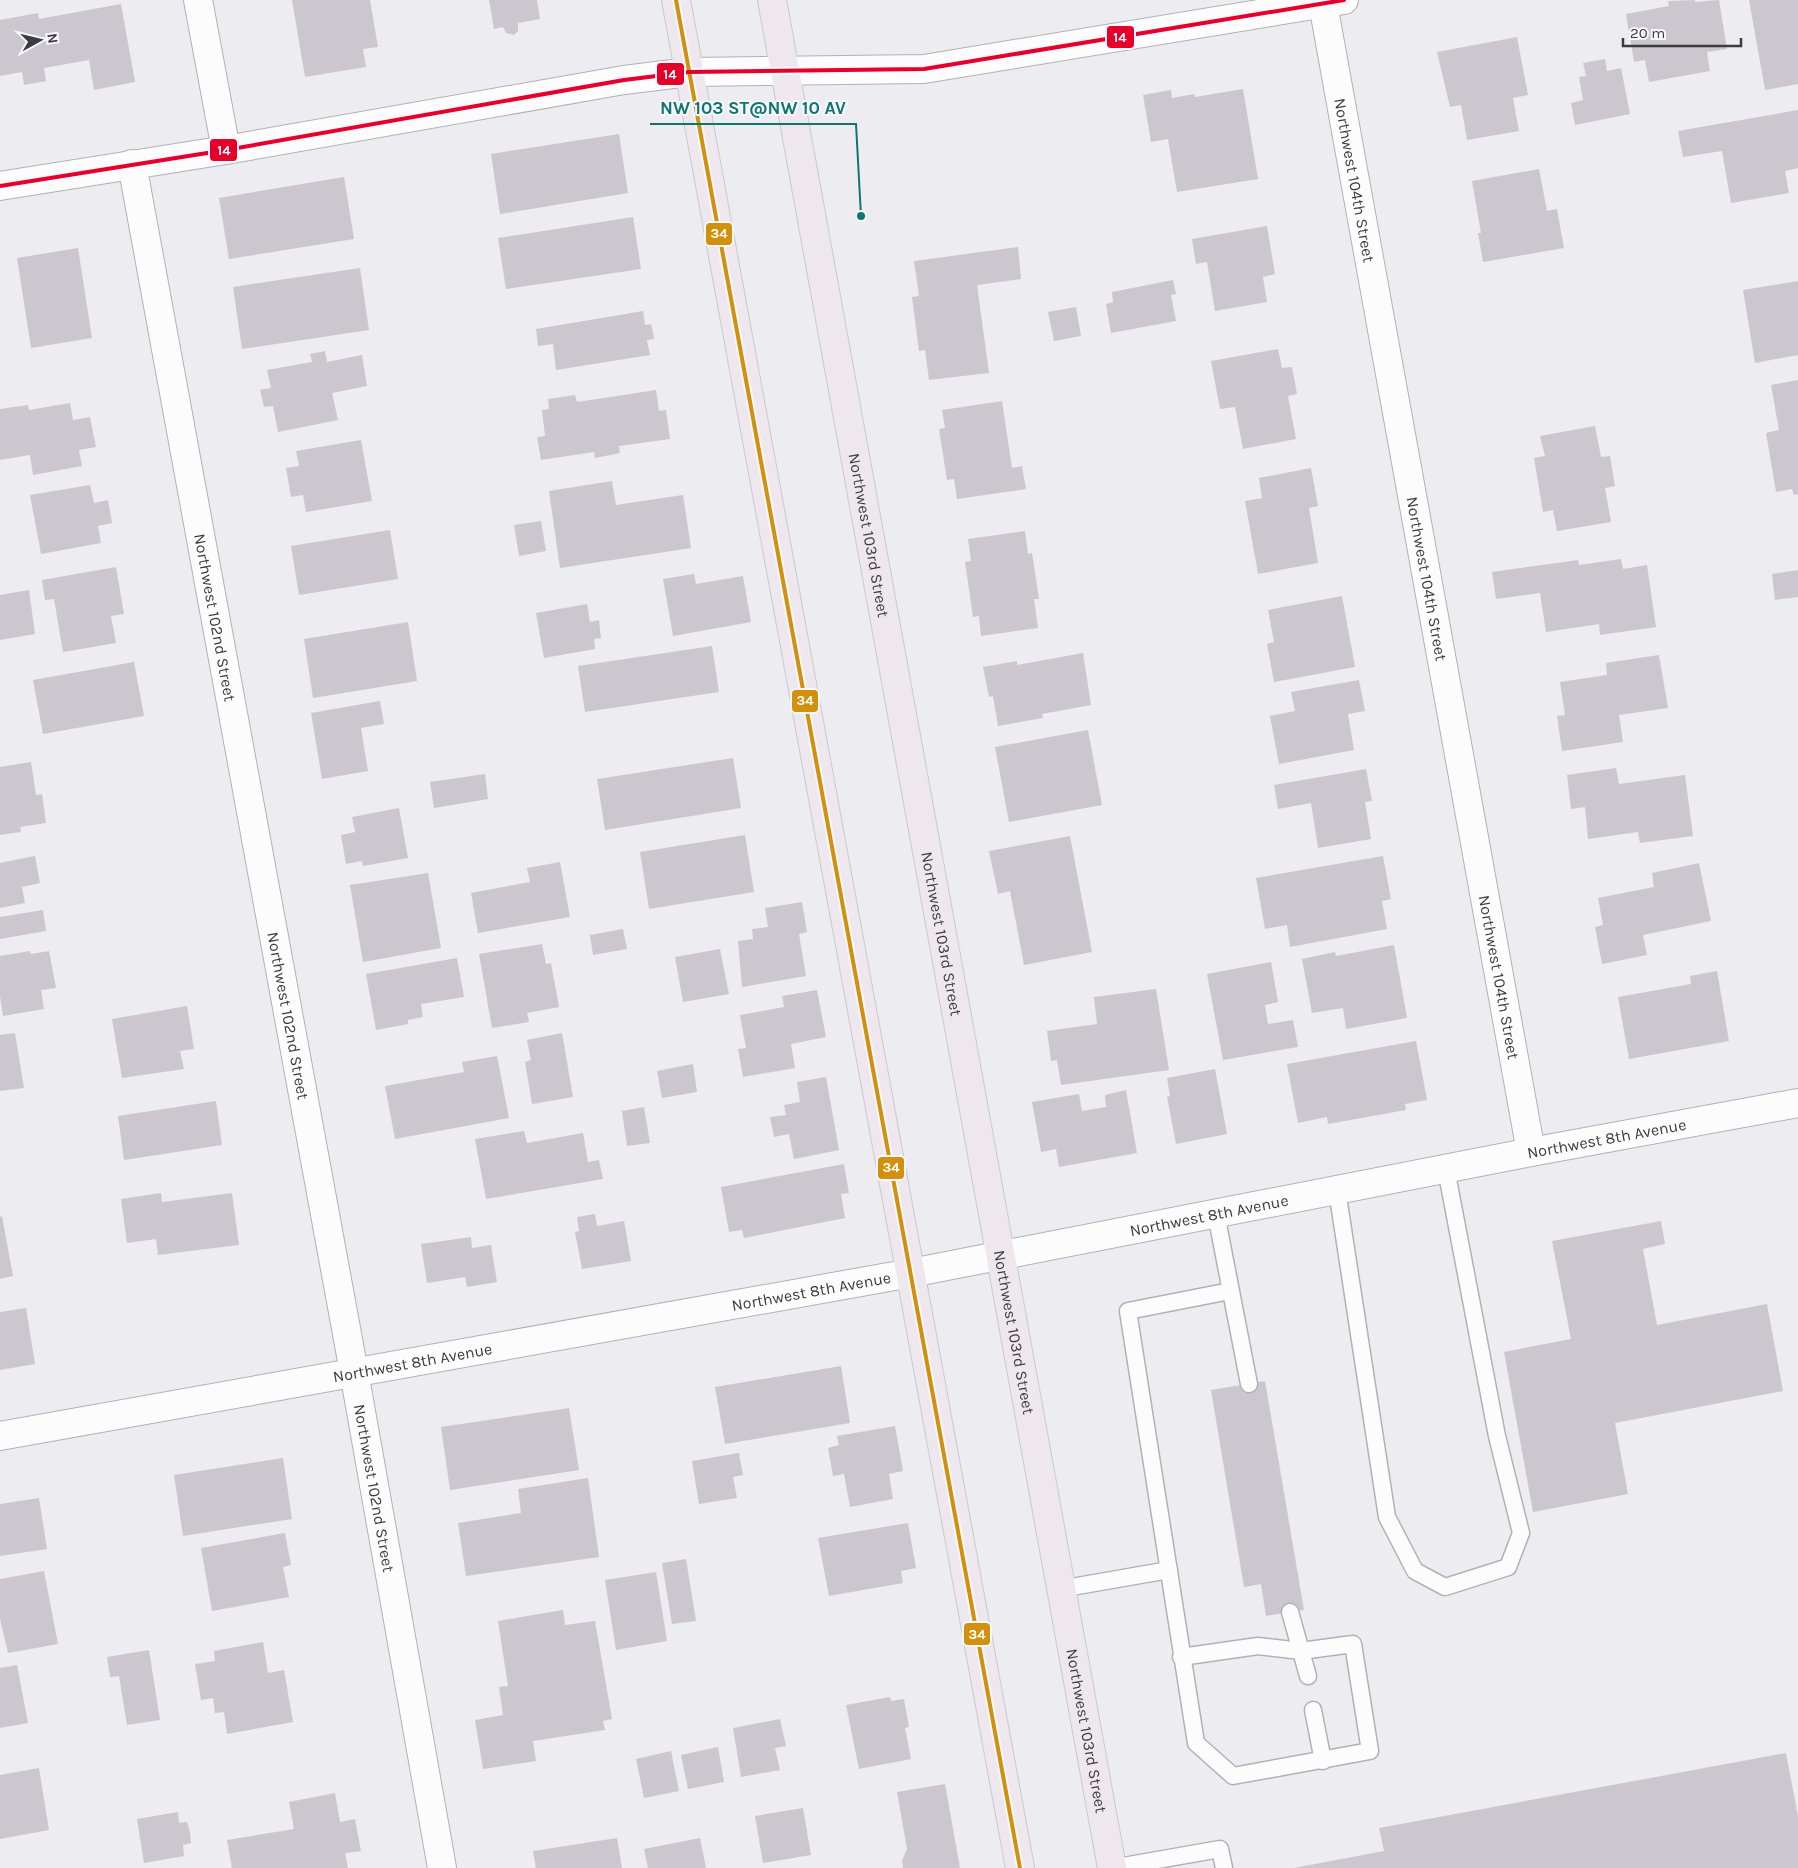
<svg xmlns="http://www.w3.org/2000/svg" width="1798" height="1868" viewBox="0 0 1798 1868" font-family="Karla,sans-serif">
  <rect width="100%" height="100%" fill="#ececf1"/>
  <g fill="#ccc7ce">
    <path d="M292 0H370L378 47 363 49 366 67 305 77Z"/>
    <path d="M489 0H537L540 19 518 23V31L514 35 506 33 503 27 494 29Z"/>
    <path d="M1695 0V2L1719 0 1727 49 1707 52 1710 71 1649 82 1645 60 1634 62 1626 14 1669 6 1668 1Z"/>
    <path d="M1749 0H1798V84L1765 90Z"/>
    <path d="M121 4 135 82 94 90 89 60 44 68 46 81 24 85 22 72 0 76V20L38 13 39 19Z"/>
    <path d="M1517 37 1528 95 1513 98 1519 131 1467 140 1461 105 1450 107 1437 52Z"/>
    <path d="M1605 59 1607 71 1621 68 1630 114 1575 125 1571 103 1583 100 1579 77 1586 76 1583 63Z"/>
    <path d="M1243 89 1258 179 1177 192 1168 139 1151 142 1143 95 1171 90 1172 98 1194 94 1195 97Z"/>
    <path d="M1798 110V168L1785 171 1789 193 1731 203 1722 151 1683 157 1678 131Z"/>
    <path d="M619 134 628 193 500 214 491 154Z"/>
    <path d="M1539 169 1547 211 1557 209 1564 248 1483 262 1478 233H1481L1472 181Z"/>
    <path d="M344 177 354 239 229 259 219 198Z"/>
    <path d="M633 217 641 269 506 289 498 238Z"/>
    <path d="M1267 226 1275 274 1263 277 1267 302 1215 311 1207 262 1196 264 1192 239Z"/>
    <path d="M1018 247 1021 279 977 285 989 373 929 380 925 350 919 351 912 297 919 296 914 261Z"/>
    <path d="M78 248 92 338 31 348 17 258Z"/>
    <path d="M360 268 369 330 242 349 233 287Z"/>
    <path d="M1173 280 1176 294 1171 295 1176 321 1111 333 1106 304 1113 302 1112 292Z"/>
    <path d="M1798 281V355L1755 363 1743 290Z"/>
    <path d="M1076 307 1081 336 1054 341 1048 312Z"/>
    <path d="M643 311 645 325 651 324 653 332 654 339 647 340 650 355 556 370 553 344 538 346 536 329Z"/>
    <path d="M1278 349 1282 368 1292 367 1297 394 1288 396 1296 439 1243 449 1235 407 1220 409 1211 361Z"/>
    <path d="M325 351 327 362 362 355 367 386 332 393 338 420 278 432 273 406 264 407 260 390 271 388 267 370 312 362 310 354Z"/>
    <path d="M1798 380V494L1794 495 1792 489 1776 492 1766 433 1779 430 1771 385Z"/>
    <path d="M656 390 659 411 666 410 670 439 619 446 620 453 595 458 594 452 541 460 537 437 545 436 542 410 549 409 548 399 575 395 577 402Z"/>
    <path d="M1002 401 1012 468 1022 466 1026 489 957 499 954 479 947 480 939 429 945 428 942 410Z"/>
    <path d="M70 403 73 420 90 417 96 447 79 450 82 466 33 475 30 455 0 460V409L28 405 29 410Z"/>
    <path d="M1595 426 1601 457 1610 456 1615 486 1605 488 1611 522 1557 531 1553 510 1543 512 1534 458 1545 456 1540 436Z"/>
    <path d="M361 440 372 501 306 512 303 495 291 497 286 468 299 466 296 451Z"/>
    <path d="M1311 468 1318 506 1309 508 1318 563 1258 574 1245 501 1262 498 1259 478Z"/>
    <path d="M612 481 616 505 683 495 691 548 560 568 549 491Z"/>
    <path d="M90 485 94 503 108 500 110 511 112 523 98 526 101 543 41 554 30 495Z"/>
    <path d="M541 521 546 551 519 556 514 525Z"/>
    <path d="M390 530 398 579 299 595 291 546Z"/>
    <path d="M1025 531 1028 554 1032 553 1039 599H1034L1038 628 981 636 979 616 973 617 965 562 971 561 968 539Z"/>
    <path d="M1621 559 1623 569 1647 565 1656 627 1600 635 1599 624 1546 632 1540 593 1496 599 1492 572 1578 560 1579 565Z"/>
    <path d="M116 567 124 614 111 616 116 643 63 652 54 599 45 600 42 580Z"/>
    <path d="M1798 570V597L1775 600 1772 574Z"/>
    <path d="M694 574 696 584 743 576 751 622 673 636 663 579Z"/>
    <path d="M29 590 35 634 0 640V595Z"/>
    <path d="M1342 596 1355 667 1274 682 1267 644 1274 642 1268 610Z"/>
    <path d="M587 604 590 622 599 620 601 638 594 639 595 649 544 658 536 613Z"/>
    <path d="M408 622 417 681 313 698 304 639Z"/>
    <path d="M712 646 719 692 585 712 578 666Z"/>
    <path d="M1083 653 1091 705 1042 714 1043 718 998 726 993 696 989 697 983 667 1017 661V665Z"/>
    <path d="M1659 655 1668 708 1619 715 1623 742 1562 751 1557 716 1565 715 1560 682 1607 675 1606 663Z"/>
    <path d="M134 662 144 716 43 734 33 680Z"/>
    <path d="M1359 680 1365 711 1348 714 1354 750 1279 764 1270 716 1295 711 1291 692Z"/>
    <path d="M380 701 384 724 361 728 368 771 322 779 311 713Z"/>
    <path d="M1088 730 1102 805 1009 822 995 747Z"/>
    <path d="M733 758 741 808 605 830 597 779Z"/>
    <path d="M31 762 36 795 42 794 46 823 20 827 21 832 0 835V767Z"/>
    <path d="M1616 768 1619 784 1685 775 1693 836 1640 843 1638 832 1588 839 1585 807 1571 809 1567 775Z"/>
    <path d="M1366 769 1372 801 1365 802 1371 839 1318 848 1311 803 1278 809 1274 785Z"/>
    <path d="M485 774 488 799 434 808 430 782Z"/>
    <path d="M399 808 408 858 363 866 362 861 346 864 341 835 355 832 352 817Z"/>
    <path d="M745 835 754 892 649 909 640 852Z"/>
    <path d="M1070 836 1092 952 1024 965 1010 891 998 894 989 851Z"/>
    <path d="M35 856 40 883 22 887 25 903 0 908V863Z"/>
    <path d="M1383 856 1391 899 1382 901 1387 929 1290 947 1287 925 1265 929 1256 878Z"/>
    <path d="M560 862 570 917 478 933 471 893 530 882 527 868Z"/>
    <path d="M1699 863 1711 921 1643 935 1647 955 1602 964 1595 927 1603 925 1598 898 1654 887 1652 873Z"/>
    <path d="M428 873 441 948 363 962 350 885Z"/>
    <path d="M802 902 807 932 799 934 806 976 742 987 738 941 753 939 752 929 768 927 765 908Z"/>
    <path d="M43 910 46 931 0 939V917Z"/>
    <path d="M623 929 627 949 593 955 590 935Z"/>
    <path d="M542 944 546 964 551 963 559 1007 527 1013 529 1022 492 1028 479 954Z"/>
    <path d="M1394 945 1407 1018 1346 1029 1343 1008 1312 1013 1302 959 1335 952 1336 956Z"/>
    <path d="M720 949 729 994 683 1002 675 957Z"/>
    <path d="M30 951 31 954 49 951 56 988 41 990 44 1009 3 1016 0 996V956Z"/>
    <path d="M457 958 464 997 421 1004 423 1017 408 1020V1024L376 1030 366 974Z"/>
    <path d="M1271 962 1278 1002 1265 1005 1268 1024 1293 1020 1298 1047 1223 1060 1207 974Z"/>
    <path d="M1717 971 1729 1041 1629 1059 1618 997 1691 984 1690 976Z"/>
    <path d="M1156 989 1169 1070 1061 1085 1057 1060 1051 1061 1047 1031 1097 1024 1094 997Z"/>
    <path d="M817 990 826 1037 791 1044 795 1068 743 1077 738 1049 746 1048 740 1015 784 1007 782 996Z"/>
    <path d="M187 1006 194 1049 180 1051 184 1069 122 1078 112 1019Z"/>
    <path d="M15 1033 24 1088 0 1091V1035Z"/>
    <path d="M562 1033 573 1097 532 1104 525 1062 531 1060 527 1040Z"/>
    <path d="M1416 1041 1427 1100 1405 1104 1406 1110 1328 1124 1327 1117 1298 1123 1287 1064Z"/>
    <path d="M497 1056 509 1118 395 1139 385 1086 464 1072 462 1062Z"/>
    <path d="M693 1064 697 1092 662 1098 657 1071Z"/>
    <path d="M1215 1069 1227 1134 1176 1144 1167 1097 1170 1096 1167 1078Z"/>
    <path d="M826 1077 839 1150 794 1159 789 1134 774 1137 770 1117 786 1115 784 1105 800 1102 797 1082Z"/>
    <path d="M1126 1090 1137 1153 1059 1167 1056 1149 1041 1152 1032 1102 1079 1094 1082 1111 1106 1107 1105 1095Z"/>
    <path d="M216 1101 222 1145 124 1160 118 1116Z"/>
    <path d="M644 1107 650 1143 627 1146 622 1111Z"/>
    <path d="M524 1131 527 1143 583 1133 588 1162 599 1160 603 1179 486 1199 475 1139Z"/>
    <path d="M844 1164 849 1193 841 1194 845 1218 744 1238 742 1230 729 1232 721 1187Z"/>
    <path d="M161 1193 162 1202 232 1193 239 1245 158 1255 156 1239 127 1243 121 1199Z"/>
    <path d="M595 1214 597 1226 624 1221 631 1261 582 1269 575 1232 579 1231 577 1217Z"/>
    <path d="M2 1216 13 1276 0 1279V1217Z"/>
    <path d="M1661 1221 1665 1244 1643 1249 1657 1325 1767 1304 1783 1391 1615 1423 1628 1494 1533 1512 1504 1352 1571 1339 1552 1241Z"/>
    <path d="M471 1237 472 1248 491 1245 497 1282 467 1287 465 1277 427 1283 421 1244Z"/>
    <path d="M26 1308 35 1364 0 1370V1312Z"/>
    <path d="M841 1366 850 1423 725 1444 715 1387Z"/>
    <path d="M1265 1381 1304 1610 1266 1616 1261 1584 1244 1587 1211 1390Z"/>
    <path d="M569 1408 579 1470 450 1490 441 1427Z"/>
    <path d="M895 1426 903 1471 889 1474 893 1499 850 1507 844 1474 833 1476 828 1448 839 1445 837 1436Z"/>
    <path d="M739 1453 743 1475 733 1477 737 1498 699 1504 692 1461Z"/>
    <path d="M283 1458 292 1519 183 1536 174 1475Z"/>
    <path d="M588 1478 599 1557 466 1576 458 1523 521 1513 518 1489Z"/>
    <path d="M39 1498 47 1549 0 1556V1504Z"/>
    <path d="M908 1523 916 1568 901 1571 903 1583 829 1596 818 1538Z"/>
    <path d="M285 1533 291 1565 283 1567 289 1597 212 1611 201 1548Z"/>
    <path d="M686 1559 696 1621 672 1624 662 1563Z"/>
    <path d="M44 1571 58 1644 8 1653 0 1619V1579Z"/>
    <path d="M656 1572 667 1641 616 1650 605 1580Z"/>
    <path d="M563 1610 565 1625 595 1621 612 1719 603 1721 605 1730 533 1741 536 1761 483 1769 475 1720 503 1715 499 1687 508 1686 498 1621Z"/>
    <path d="M263 1642 268 1673 284 1670 293 1722 227 1734 224 1712 215 1713 213 1698 201 1700 195 1664 215 1661 214 1651Z"/>
    <path d="M149 1650 160 1720 127 1725 119 1676 110 1677 107 1657Z"/>
    <path d="M17 1665 28 1723 0 1728V1668Z"/>
    <path d="M890 1697 891 1701 904 1699 909 1727 905 1728 911 1759 859 1769 846 1705Z"/>
    <path d="M780 1719 786 1746 775 1748 780 1770 741 1777 733 1728Z"/>
    <path d="M718 1747 724 1782 688 1789 681 1755Z"/>
    <path d="M671 1751 679 1791 644 1798 636 1759Z"/>
    <path d="M1786 1753 1798 1816V1868H1294L1384 1851 1379 1828Z"/>
    <path d="M39 1768 49 1830 0 1839V1775Z"/>
    <path d="M945 1784 960 1868H903L902 1861 907 1849 897 1792Z"/>
    <path d="M335 1793 340 1822 355 1819 361 1851 345 1853 348 1868H232L227 1840 294 1829 289 1802Z"/>
    <path d="M803 1808 811 1855 763 1863 755 1816Z"/>
    <path d="M178 1812 179 1823 187 1822 190 1833 191 1843 183 1845 184 1856 144 1863 137 1819Z"/>
    <path d="M617 1838 622 1868H536L533 1851Z"/>
    <path d="M700 1838 706 1868H648L644 1849Z"/>
  </g>
  <g fill="none" stroke-linecap="round" stroke-linejoin="round">
    <g stroke="#b1b1b6" stroke-width="19">
      <g id="service">
        <path d="M1337 1190 1387 1517 1415 1571 1445 1587 1508 1567 1521 1533 1497 1436 1446 1169"/>
        <path d="M1216 1214 1249 1384"/>
        <path d="M1060 1589 1169 1570"/>
        <path d="M1290 1612 1308 1676"/>
        <path d="M1181 1657 1258 1646 1301 1651 1353 1644 1370 1751 1233 1776 1196 1743 1128 1311 1230 1291"/>
        <path d="M1313 1710 1323 1761"/>
        <path d="M1112 1868 1220 1849 1224 1868"/>
      </g>
    </g>
    <g stroke="#b1b1b6" stroke-width="30">
      <g id="minor">
        <path d="M198 0 226 150"/>
        <path id="s1" d="M1323 4 1531 1152"/>
        <path id="s2" d="M132 164 354 1372 442 1868"/>
        <path d="M0 186 226 150 624 80 689 72 924 69 1344 0"/>
        <path id="s3" d="M0 1436 911 1273 1531 1152 1798 1103"/>
      </g>
    </g>
    <g stroke="#c9c9cd" stroke-width="30">
      <g id="primary">
        <path d="M676 0 1020 1868"/>
        <path id="s4" d="M772 0 1112 1868"/>
      </g>
    </g>
    <use href="#service" stroke="#fcfcfd" stroke-width="16"/>
    <use href="#minor" stroke="#fcfcfd" stroke-width="28"/>
    <use href="#primary" stroke="#eee7ee" stroke-width="28"/>
    <g stroke="#f7f7fe" stroke-width="8">
      <path id="bus-1" d="M676 0 1020 1868"/>
    </g>
    <g stroke="#f7f7fe" stroke-width="8">
      <path id="bus-2" d="M0 186 226 150 624 80 689 72 924 69 1344 0"/>
    </g>
    <use href="#bus-1" stroke="#d2910d" stroke-width="4"/>
    <use href="#bus-2" stroke="#e4002b" stroke-width="4"/>
  </g>
  <g text-anchor="middle" dominant-baseline="central" stroke-width="4" stroke-linejoin="round" paint-order="stroke">
    <g font-size="16" fill="#3c3c40" stroke="#f7f7fe">
      <text stroke="none"><textPath href="#s1" startOffset="179">Northwest 104th Street</textPath></text>
      <text stroke="none"><textPath href="#s4" startOffset="544">Northwest 103rd Street</textPath></text>
      <text stroke="none"><textPath href="#s1" startOffset="584">Northwest 104th Street</textPath></text>
      <text stroke="none"><textPath href="#s2" startOffset="461">Northwest 102nd Street</textPath></text>
      <text stroke="none"><textPath href="#s4" startOffset="949">Northwest 103rd Street</textPath></text>
      <text stroke="none"><textPath href="#s1" startOffset="989">Northwest 104th Street</textPath></text>
      <text stroke="none"><textPath href="#s2" startOffset="866">Northwest 102nd Street</textPath></text>
      <text stroke="none"><textPath href="#s3" startOffset="1634">Northwest 8th Avenue</textPath></text>
      <text stroke="none"><textPath href="#s3" startOffset="1229">Northwest 8th Avenue</textPath></text>
      <text stroke="none"><textPath href="#s3" startOffset="824">Northwest 8th Avenue</textPath></text>
      <text stroke="none"><textPath href="#s4" startOffset="1354">Northwest 103rd Street</textPath></text>
      <text stroke="none"><textPath href="#s3" startOffset="419">Northwest 8th Avenue</textPath></text>
      <text stroke="none"><textPath href="#s2" startOffset="1346">Northwest 102nd Street</textPath></text>
      <text stroke="none"><textPath href="#s4" startOffset="1759">Northwest 103rd Street</textPath></text>
    </g>
  </g>
  <path fill="none" stroke="#0f766e" stroke-width="2" d="M861 216L856 124H650"/>
  <circle fill="#0f766e" stroke="#f7f7fe" stroke-width="2" cx="861" cy="216" r="5"/>
  <g font-size="18" text-anchor="middle" font-weight="bold" fill="#0f766e" stroke="#f7f7fe" stroke-width="4" stroke-linejoin="round" paint-order="stroke">
    <text x="753" y="114">NW 103 ST@NW 10 AV</text>
  </g>
  <g stroke="#f7f7fe" stroke-width="2">
    <rect x="1106" y="25" width="29" height="24" rx="5" fill="#e4002b"/>
    <rect x="656" y="62" width="29" height="24" rx="5" fill="#e4002b"/>
    <rect x="209" y="138" width="29" height="24" rx="5" fill="#e4002b"/>
    <rect x="705" y="222" width="28" height="24" rx="5" fill="#d2910d"/>
    <rect x="791" y="689" width="28" height="24" rx="5" fill="#d2910d"/>
    <rect x="877" y="1156" width="28" height="24" rx="5" fill="#d2910d"/>
    <rect x="963" y="1622" width="28" height="24" rx="5" fill="#d2910d"/>
  </g>
  <g font-size="14" text-anchor="middle" font-weight="bold" fill="#fff">
    <text x="1120" y="42">14</text>
    <text x="670" y="79">14</text>
    <text x="224" y="155">14</text>
    <text x="719" y="238">34</text>
    <text x="805" y="705">34</text>
    <text x="891" y="1172">34</text>
    <text x="977" y="1639">34</text>
  </g>
  <g transform="translate(40 40) rotate(82)" stroke="#f7f7fe" stroke-width="4" paint-order="stroke">
  <path d="M0-4L9 19L0 12L-9 19Z" fill="#3c3c40"/>
  <text y="-8" font-size="14" font-weight="bold" text-anchor="middle" fill="#3c3c40">N</text>
  </g>
  <path d="M1623 38v8h118v-8" fill="none" stroke="#3c3c40" stroke-width="2.5"/>
  <text x="1630" y="38" font-size="15" fill="#3c3c40" stroke="#f7f7fe" stroke-width="4" paint-order="stroke">20 m</text>
</svg>
